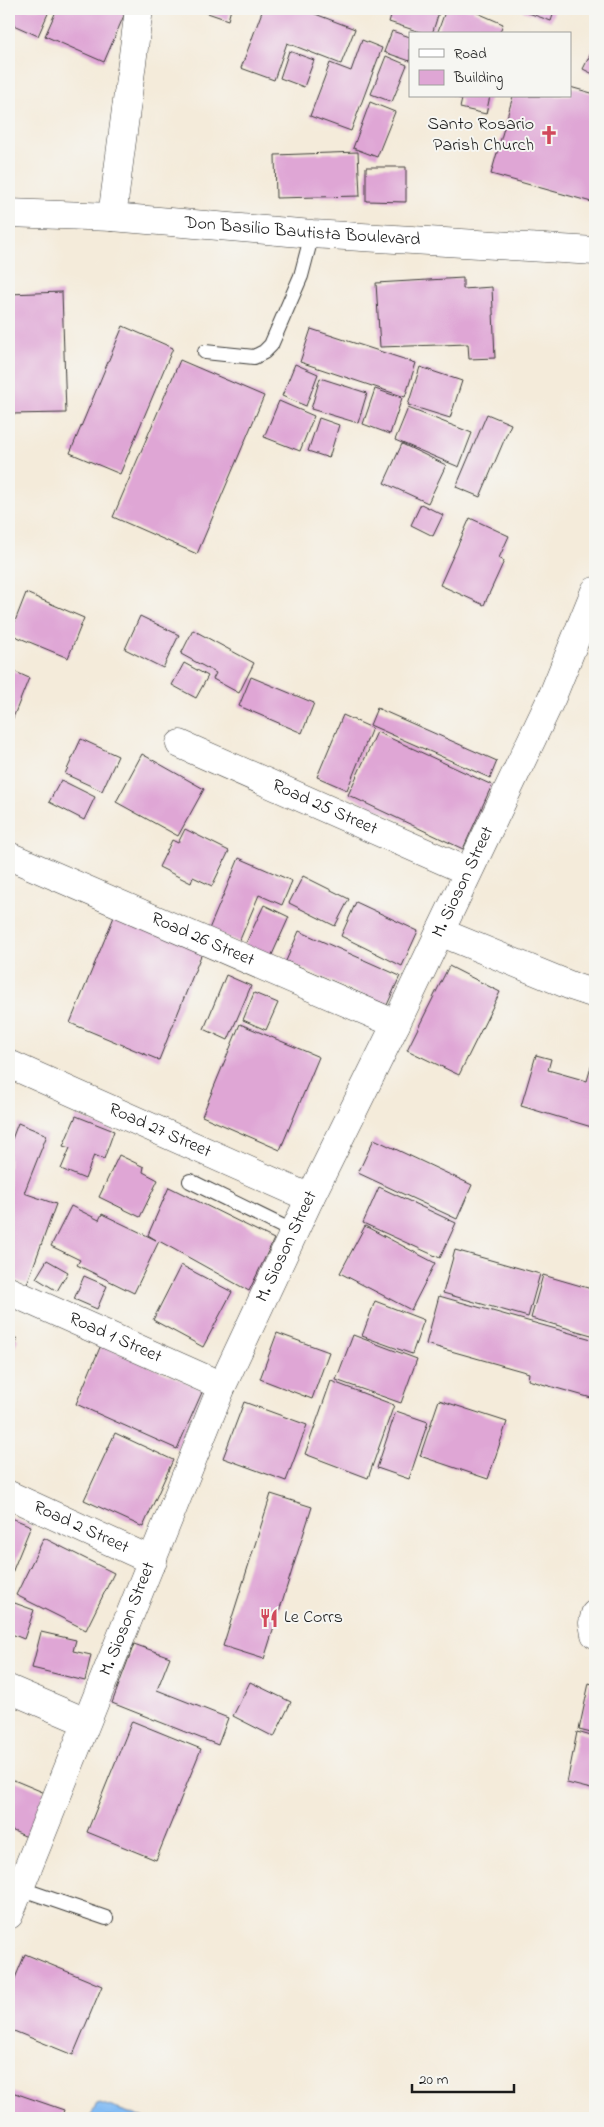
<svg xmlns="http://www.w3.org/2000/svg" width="604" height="2127" viewBox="0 0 604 2127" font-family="'Indie Flower',sans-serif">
  <rect width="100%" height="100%" fill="#f6f6f2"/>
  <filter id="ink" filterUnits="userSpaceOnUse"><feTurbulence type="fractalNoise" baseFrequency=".02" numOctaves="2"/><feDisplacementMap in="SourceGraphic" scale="10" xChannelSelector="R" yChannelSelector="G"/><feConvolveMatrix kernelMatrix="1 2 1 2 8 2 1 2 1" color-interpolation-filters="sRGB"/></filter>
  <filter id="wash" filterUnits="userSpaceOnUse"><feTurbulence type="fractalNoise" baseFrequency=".0096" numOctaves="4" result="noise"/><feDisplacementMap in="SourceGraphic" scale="20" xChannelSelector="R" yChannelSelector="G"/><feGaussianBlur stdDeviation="1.12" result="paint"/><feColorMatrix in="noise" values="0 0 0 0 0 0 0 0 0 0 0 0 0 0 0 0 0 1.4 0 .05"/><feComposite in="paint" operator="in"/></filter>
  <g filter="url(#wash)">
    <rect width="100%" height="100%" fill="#f4ebda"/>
    <path fill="#83bcf4" stroke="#506c88" d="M97 2102 144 2118H90Z"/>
    <g id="blocks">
      <g fill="#dfa6d5">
        <path d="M9 9H50L38 36 9 23Z"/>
        <path d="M57 9H115L125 13 104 62 45 36Z"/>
        <path d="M196 9H231L228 20Z"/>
        <path d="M263 9H302L355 29 341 64 287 43 274 80 241 68Z"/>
        <path d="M393 9H440L432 34H426L389 22Z"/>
        <path d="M446 9H474L473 11 503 24 499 34H437Z"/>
        <path d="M523 9H555L551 21 523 11Z"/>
        <path d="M392 31 410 37V61L384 52Z"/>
        <path d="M362 40 382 48 351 131 310 116 330 63 351 71Z"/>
        <path d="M595 45V75L583 69Z"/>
        <path d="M289 51 314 60 304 87 280 78Z"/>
        <path d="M386 56 407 65 392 102 371 94Z"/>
        <path d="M570 87 595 94V203L491 174 513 96H570Z"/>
        <path d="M453 96H490L486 114 460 108 462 99Z"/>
        <path d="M370 102 395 112 377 157 353 148Z"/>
        <path d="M358 152 360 196 276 198 275 155Z"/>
        <path d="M366 167H406V202L366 201Z"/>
        <path d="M463 278V289L492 287 495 358 469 359 468 344 380 347 376 283Z"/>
        <path d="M62 292 66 413 9 414V294Z"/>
        <path d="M123 326 173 348 120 474 70 453Z"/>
        <path d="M311 329 416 363 405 397 300 362Z"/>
        <path d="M180 360 264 396 197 554 113 517Z"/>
        <path d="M295 364 318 374 306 406 282 396Z"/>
        <path d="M420 367 462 381 450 418 408 405Z"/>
        <path d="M320 378 367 393 358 423 311 409Z"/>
        <path d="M375 389 402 398 390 434 363 424Z"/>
        <path d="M279 401 314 416 300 451 264 437Z"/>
        <path d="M408 408 472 433 459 467 395 440Z"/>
        <path d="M487 414 511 424 480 497 456 487Z"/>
        <path d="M319 418 339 425 329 458 308 451Z"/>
        <path d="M402 444 446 465 428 503 384 483Z"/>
        <path d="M421 504 443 515 433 536 411 525Z"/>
        <path d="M470 518 509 536 499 558 504 561 484 605 440 585Z"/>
        <path d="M26 593 84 618 68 658 10 634Z"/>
        <path d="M140 616 179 635 163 668 125 649Z"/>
        <path d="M193 630 254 663 239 693 213 679 216 673 181 654Z"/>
        <path d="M184 663 208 676 196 698 172 685Z"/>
        <path d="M9 669 29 678 9 728Z"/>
        <path d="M251 677 314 703 302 733 239 706Z"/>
        <path d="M377 708 497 761 490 778 370 725Z"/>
        <path d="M343 715 372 728 347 790 317 777Z"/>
        <path d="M377 732 492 785 463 849 348 795Z"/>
        <path d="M81 739 118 756 102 791 65 774Z"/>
        <path d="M142 754 204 789 178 836 116 802Z"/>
        <path d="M61 780 95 797 84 820 49 802Z"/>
        <path d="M185 829 229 851 212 886 193 877 191 883 159 867 172 840 178 843Z"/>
        <path d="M239 858 292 881 282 905 259 895 239 942 209 929Z"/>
        <path d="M303 876 349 899 335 926 289 903Z"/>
        <path d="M356 902 418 931 402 966 341 936Z"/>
        <path d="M264 905 289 917 271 957 245 945Z"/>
        <path d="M116 912 204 948 159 1060 70 1023Z"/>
        <path d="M299 931 400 976 387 1005 286 961Z"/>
        <path d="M449 966 500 992 459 1075 407 1050Z"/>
        <path d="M226 975 251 986 228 1040 204 1029Z"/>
        <path d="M254 993 278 1003 266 1030 243 1020Z"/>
        <path d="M240 1024 319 1057 280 1150 202 1116Z"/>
        <path d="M595 1053V1128L521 1106 536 1055 551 1059 548 1070 587 1081Z"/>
        <path d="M76 1116 114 1131 104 1159 94 1155 85 1179 61 1169 70 1148 63 1146Z"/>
        <path d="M18 1123 47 1135 24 1193 56 1204 27 1284 9 1278V1147Z"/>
        <path d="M374 1139 472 1185 457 1219 358 1173Z"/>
        <path d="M119 1155 144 1167 143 1172 158 1180 140 1217 99 1197Z"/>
        <path d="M169 1187 274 1239 249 1291 159 1241 134 1293 77 1265 80 1260 51 1246 71 1206 99 1220 102 1214 156 1240 148 1235Z"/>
        <path d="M379 1187 456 1223 440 1258 363 1223Z"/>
        <path d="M365 1226 435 1263 411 1310 340 1273Z"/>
        <path d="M455 1250 540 1274 528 1317 443 1293Z"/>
        <path d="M47 1260 68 1272 57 1291 36 1278Z"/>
        <path d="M181 1265 232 1292 203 1347 153 1320Z"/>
        <path d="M543 1275 595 1290V1336L531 1318Z"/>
        <path d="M84 1276 107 1286 97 1309 74 1299Z"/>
        <path d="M439 1296 595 1340V1399L528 1380 529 1373 426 1344Z"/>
        <path d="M375 1301 424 1320 412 1354 362 1336Z"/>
        <path d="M277 1333 329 1352 312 1399 260 1379Z"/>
        <path d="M9 1335 18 1339 9 1361Z"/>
        <path d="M353 1335 417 1359 401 1403 336 1380Z"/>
        <path d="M101 1345 203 1390 177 1449 76 1404Z"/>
        <path d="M331 1381 394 1405 368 1478 305 1454Z"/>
        <path d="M439 1400 507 1422 488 1479 420 1456Z"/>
        <path d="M244 1402 307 1425 286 1481 223 1458Z"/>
        <path d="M396 1411 428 1422 409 1479 377 1468Z"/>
        <path d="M115 1433 173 1460 143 1527 84 1500Z"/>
        <path d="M271 1494 312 1507 264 1659 223 1646Z"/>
        <path d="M9 1517 31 1526 9 1580Z"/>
        <path d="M44 1538 114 1573 86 1630 16 1595Z"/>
        <path d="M9 1601 34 1610 24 1639 9 1633Z"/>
        <path d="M41 1632 76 1640 73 1651 91 1655 85 1681 32 1668Z"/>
        <path d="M134 1644 170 1657 157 1690 228 1718 218 1745 112 1703Z"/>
        <path d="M250 1682 291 1702 274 1737 233 1716Z"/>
        <path d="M589 1683 595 1685V1734L579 1730Z"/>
        <path d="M132 1721 201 1749 156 1860 87 1832Z"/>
        <path d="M577 1732 595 1737V1790L567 1783Z"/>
        <path d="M9 1778 45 1793 27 1837 9 1829Z"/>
        <path d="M25 1954 102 1986 73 2055 9 2029V1993Z"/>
        <path d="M9 2091 64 2110 61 2118H9Z"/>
      </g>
    </g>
  </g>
  <g filter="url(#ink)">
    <use href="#blocks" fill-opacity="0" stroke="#3c3b38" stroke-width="1"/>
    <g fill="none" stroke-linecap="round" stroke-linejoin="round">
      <g stroke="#3c3b38" stroke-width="16">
        <g id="lane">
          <path d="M205 352 254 357 264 352 271 345 301 276 312 234"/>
          <path d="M190 1181 294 1232"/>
          <path d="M19 1888 106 1918"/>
        </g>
      </g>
      <g stroke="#3c3b38" stroke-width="29">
        <g id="street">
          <path d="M112 217 139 9"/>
          <path id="s1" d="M180 744 467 871"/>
          <path id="s2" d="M9 856 396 1024"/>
          <path d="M440 932 574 987 595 994"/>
          <path id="s3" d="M9 1064 310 1198"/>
          <path id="s4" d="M9 1291 222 1386"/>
          <path id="s5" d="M9 1495 153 1561"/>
          <path d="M595 1614 593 1623 595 1634"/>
          <path d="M9 1689 86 1722"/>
          <path id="s6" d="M9 1915 222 1386 310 1198 396 1024 552 697 595 591"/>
        </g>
      </g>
      <g stroke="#3c3b38" stroke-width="29">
        <g id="secondary">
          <path id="s7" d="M9 213 112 217 312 234 595 251"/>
        </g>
      </g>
      <use href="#lane" stroke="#fff" stroke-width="14"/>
      <use href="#street" stroke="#fff" stroke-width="28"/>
      <use href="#secondary" stroke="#fff" stroke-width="28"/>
    </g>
  </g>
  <defs>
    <g id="church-bare" transform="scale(1.5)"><path d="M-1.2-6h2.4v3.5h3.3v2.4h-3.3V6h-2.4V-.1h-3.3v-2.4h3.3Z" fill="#d1495b" stroke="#f6f6f2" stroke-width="2.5" paint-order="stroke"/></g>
    <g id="restaurant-bare" transform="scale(1.5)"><path d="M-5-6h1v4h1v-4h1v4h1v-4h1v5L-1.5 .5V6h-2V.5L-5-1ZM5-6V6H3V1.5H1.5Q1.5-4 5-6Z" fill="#d1495b" stroke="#f6f6f2" stroke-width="2.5" paint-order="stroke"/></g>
  </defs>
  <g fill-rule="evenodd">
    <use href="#church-bare" x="549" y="135"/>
    <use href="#restaurant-bare" x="269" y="1618"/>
  </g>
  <g text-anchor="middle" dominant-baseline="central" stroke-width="4" stroke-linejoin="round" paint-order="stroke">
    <g font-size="18" fill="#1c1c1c" stroke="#f6f6f2" text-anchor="end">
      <text x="534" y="125">Santo Rosario<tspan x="534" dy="21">Parish Church</tspan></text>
      <text x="284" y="1618" text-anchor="start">Le Corrs</text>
    </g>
    <g font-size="18" fill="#1c1c1c" stroke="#f6f6f2">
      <text stroke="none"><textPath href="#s7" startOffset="294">Don Basilio Bautista Boulevard</textPath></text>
      <text stroke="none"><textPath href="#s1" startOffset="158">Road 25 Street</textPath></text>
      <text stroke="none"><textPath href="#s6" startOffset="1129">M. Sioson Street</textPath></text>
      <text stroke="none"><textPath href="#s2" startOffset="211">Road 26 Street</textPath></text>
      <text stroke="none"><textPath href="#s3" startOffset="165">Road 27 Street</textPath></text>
      <text stroke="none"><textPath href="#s6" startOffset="724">M. Sioson Street</textPath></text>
      <text stroke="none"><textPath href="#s4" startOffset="116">Road 1 Street</textPath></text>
      <text stroke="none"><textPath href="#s5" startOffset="79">Road 2 Street</textPath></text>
      <text stroke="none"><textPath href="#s6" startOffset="319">M. Sioson Street</textPath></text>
    </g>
  </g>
  <rect width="604" height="2127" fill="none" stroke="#f6f6f2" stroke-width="30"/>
  <rect x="409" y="32" width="162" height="65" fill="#f6f6f2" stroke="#9f9f9c"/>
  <rect x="419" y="49" width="25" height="8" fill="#ffffff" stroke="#9f9f9c"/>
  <text x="454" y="58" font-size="15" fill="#1c1c1c">Road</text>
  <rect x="419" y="70" width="25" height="15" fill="#dfa6d5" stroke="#9f9f9c"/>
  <text x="454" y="82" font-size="15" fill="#1c1c1c">Building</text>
  <path d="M412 2084v8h102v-8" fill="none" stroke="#1c1c1c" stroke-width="2.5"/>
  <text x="419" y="2084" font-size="15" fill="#1c1c1c" stroke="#f6f6f2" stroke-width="4" paint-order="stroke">20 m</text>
</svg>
